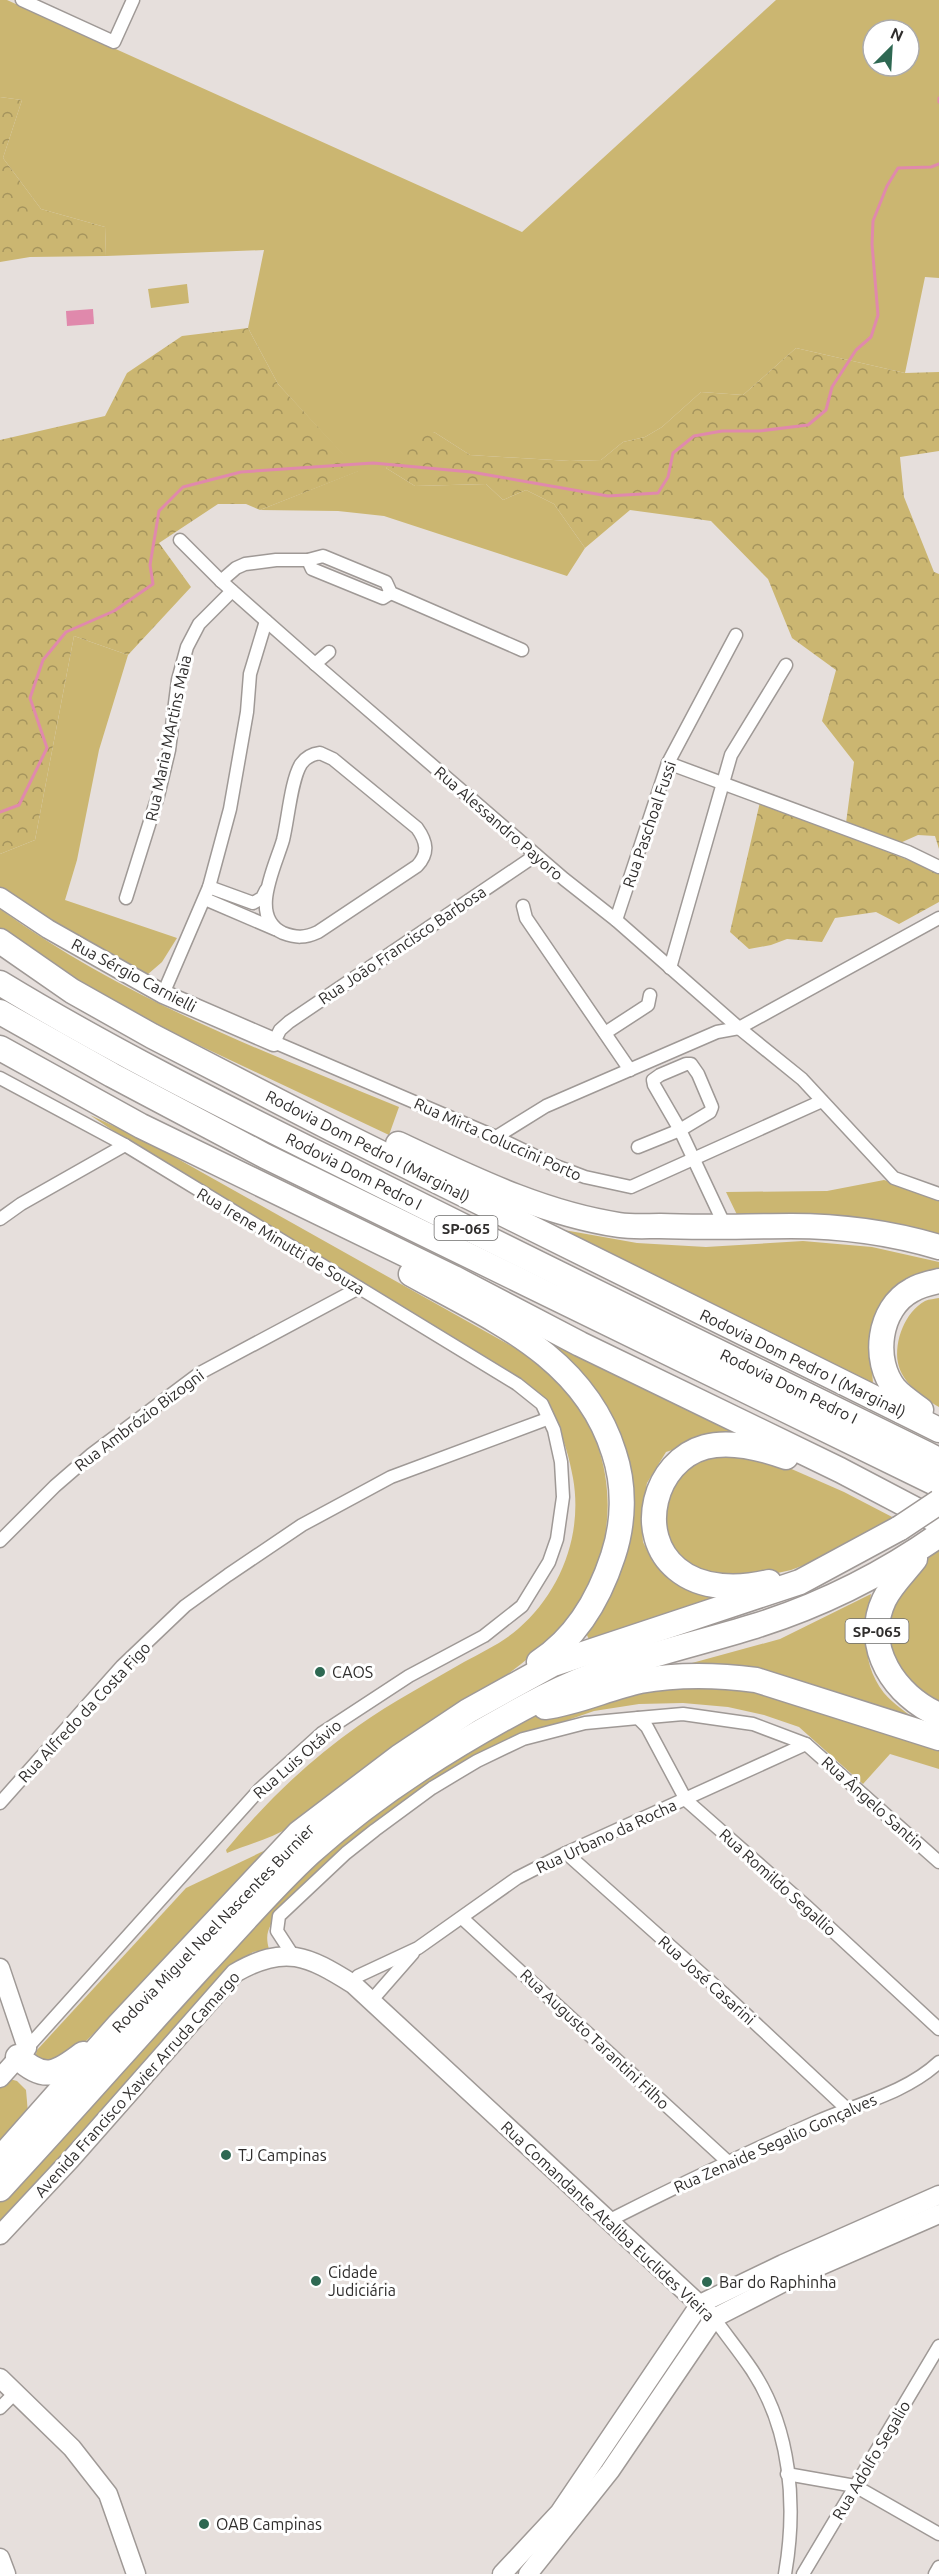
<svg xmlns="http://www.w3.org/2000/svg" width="939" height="2574" viewBox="0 0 939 2574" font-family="Ubuntu,sans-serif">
  <defs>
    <pattern id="forest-crowns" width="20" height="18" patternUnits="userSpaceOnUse" patternTransform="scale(1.5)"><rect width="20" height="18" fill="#cbb671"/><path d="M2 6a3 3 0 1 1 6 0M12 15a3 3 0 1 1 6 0" fill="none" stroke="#a5945d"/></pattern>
  </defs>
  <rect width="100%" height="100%" fill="#e6dfdc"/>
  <g fill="#cbb671" fill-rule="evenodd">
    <path d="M0 0H7L522 232 776 0H939V278L925 277 905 373 796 348 743 395 701 392 662 427 645 437 623 442 601 460 570 461 470 455 434 432 386 468 415 486 486 484 503 500 526 490 554 504 585 548 567 576 384 516 338 511 260 510 358 471 278 384 248 328 264 250 106 256 105 227 41 209 3 158 22 100 0 97ZM873 30H909V66H873Z"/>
    <path d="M187 284 189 303 151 308 148 289Z"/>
    <path d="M74 636 128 655 99 750 77 860 65 900 177 938 162 962 147 975 50 922 0 889V854L35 840Z"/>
    <path d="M0 909C121 997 262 1051 399 1107L389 1135 173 1033 80 985 0 928Z"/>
    <path d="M90 1115 146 1141 531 1357C543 1368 557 1378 567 1391 626 1462 620 1569 554 1635 510 1679 451 1711 399 1745 361 1770 328 1802 290 1827 272 1838 247 1845 227 1853L226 1850C265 1803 308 1761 358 1726 392 1702 428 1683 464 1662 482 1652 502 1643 518 1629 561 1592 583 1534 573 1478 566 1437 551 1404 518 1377L330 1267 137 1147Z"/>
    <path d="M884 1180 939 1197V1238L740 1221 726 1192 827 1191Z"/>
    <path d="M564 1230 637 1243 706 1247 803 1241 872 1247 939 1262V1272L870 1349 873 1383Z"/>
    <path d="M939 1298V1407C923 1398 902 1383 898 1363 894 1341 905 1312 925 1301 929 1299 935 1299 939 1298Z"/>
    <path d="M529 1330 752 1437 715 1436 666 1452 647 1483 641 1513 643 1542 653 1562 668 1578 685 1588 729 1598 589 1640 585 1630 628 1467Z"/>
    <path d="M721 1451 771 1460 844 1492 896 1519 862 1543 791 1570 755 1578 701 1576 664 1542 659 1511 674 1475Z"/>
    <path d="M939 1550V1705C865 1667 878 1594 939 1550Z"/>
    <path d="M871 1594C866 1630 860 1662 884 1693 893 1704 909 1714 920 1723L681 1666 780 1639Z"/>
    <path d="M645 1687 744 1688 939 1749V1769L890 1754 863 1784 799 1727 764 1715 728 1707 683 1703 639 1704 594 1711 513 1739 437 1780 280 1912C270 1925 264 1932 269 1949L253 1952 235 1964 0 2228V2202L100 2089 254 1920 395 1791 535 1715Z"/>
    <path d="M270 1848 188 1941 85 2042 54 2063 35 2058 37 2050 186 1888Z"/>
    <path d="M6 2078 17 2081 26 2090 28 2113 0 2144V2084Z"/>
  </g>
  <g fill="url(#forest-crowns)">
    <path d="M0 97 22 100 3 158 41 209 105 227 106 256 30 257 0 262Z"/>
    <path d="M248 328 278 384 359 471 260 510 246 504H218L159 543 191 587 128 655 74 636 35 840 0 854V440L105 416 127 373 182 336Z"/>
    <path d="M796 348 905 373 939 372V451L900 457 904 497 934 572 939 574V849L935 836 918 835 900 843 846 823 854 762 822 721 836 670 792 638 768 579 711 521 630 510 585 548 554 504 526 490 503 500 486 484 415 486 386 468 414 438 434 432 470 455 570 461 601 460 623 442 645 437 662 427 701 392 743 395Z"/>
    <path d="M760 802 939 872V902L899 924 876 912 835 918 822 942 787 939 771 945 749 949 730 932Z"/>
  </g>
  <path fill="#e089ac" d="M93 309 94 324 67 326 66 311Z"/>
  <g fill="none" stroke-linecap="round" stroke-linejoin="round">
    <g stroke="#e089ac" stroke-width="3">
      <path d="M939 98V102"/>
      <path d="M0 812 19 805 47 748 30 698 43 660 66 632 114 611 153 584 150 565 159 511 183 487 241 472 373 463 471 472 608 496 658 493 668 477 673 453 694 436 722 431H759L808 425 826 410 832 387 856 350 871 337 878 315 872 244 873 221 887 186 898 168 931 167 939 164"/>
    </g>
    <g stroke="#9f9996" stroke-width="15">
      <g id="street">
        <path d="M22 0 114 42 133 0"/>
        <path d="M180 540 221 581 315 664 564 879 616 920 739 1028 802 1079 894 1178 939 1194"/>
        <path d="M308 560 312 569 383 598 391 593"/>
        <path d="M221 581 236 568 245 564 276 560H308L323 556 386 582 391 593 522 650"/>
        <path d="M315 664 329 652"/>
        <path d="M320 753 333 759 417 828C427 842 429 853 417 866L318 932C305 938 296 938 283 933 248 917 276 865 283 840 288 820 291 780 301 764 306 757 312 754 320 753Z"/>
        <path d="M668 763 908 852 939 867"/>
        <path d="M536 855 289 1022 280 1030 274 1042 496 1137 556 1166 585 1177 631 1187 822 1101"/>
        <path d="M209 887 253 903 262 898 266 890"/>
        <path d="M126 898 158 796 169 750 178 680 187 647 199 624 232 591"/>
        <path d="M205 899 275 929"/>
        <path d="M523 906 526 918 630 1070"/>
        <path d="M616 920 668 763 736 635"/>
        <path d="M670 968 731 755 786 665"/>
        <path d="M163 994 209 887 230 809 247 712 250 674 266 621"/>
        <path d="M605 1033 648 1005 650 995"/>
        <path d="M686 1064H691L698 1074 712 1107 710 1112 680 1130 654 1085 653 1080 660 1075Z"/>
        <path d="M0 1078 125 1145 517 1384 542 1404 554 1430 561 1462 563 1497 557 1539 549 1562 522 1606 484 1636 409 1676 322 1733 260 1789 27 2048"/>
        <path d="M496 1137 546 1106 717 1032 739 1028 939 918"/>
        <path d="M638 1147 680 1130 726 1228"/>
        <path d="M0 1219 21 1204 125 1145"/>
        <path d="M0 1541 55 1486 92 1454 200 1373 359 1288"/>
        <path d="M638 1718 647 1727 686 1800 805 1905 939 2029"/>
        <path d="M0 1803 122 1666 185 1606 228 1575 302 1525 391 1477 547 1419"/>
        <path d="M566 1853 723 1993 847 2109"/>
        <path d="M462 1918 727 2161"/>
        <path d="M292 1954 277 1931 279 1916 346 1853 375 1830 432 1788 477 1761 523 1739 585 1723 638 1718 683 1714 753 1724 806 1744 939 1862"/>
        <path d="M353 1984 358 1976 418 1948 517 1878 566 1853 806 1744"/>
        <path d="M371 2001 413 1953"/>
        <path d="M608 2221C677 2186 746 2153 816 2122 857 2104 906 2093 939 2062"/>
        <path d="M714 2318C726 2335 740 2352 752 2370 791 2429 797 2505 785 2574"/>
        <path d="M0 2408 15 2393"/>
        <path d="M787 2474 855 2486 939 2534"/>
        <path d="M803 2574 939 2346"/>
        <path d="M935 2574 939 2567"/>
      </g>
    </g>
    <g stroke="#9f9996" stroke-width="21">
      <g id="secondary">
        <path d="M0 897 48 929 163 994 274 1042"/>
        <path d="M0 1968 27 2048 0 2078"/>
        <path d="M0 2235 71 2159 235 1973C285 1944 308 1956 353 1984L714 2318"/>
        <path d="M0 2378 72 2448 108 2494 136 2574"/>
        <path d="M0 2558 6 2574"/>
        <path d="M502 2574 559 2513 700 2304 783 2264 939 2195"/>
        <path d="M528 2574 610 2471 714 2318 790 2279 939 2214"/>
      </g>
    </g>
    <g stroke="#9f9996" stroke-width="27">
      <g id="highway">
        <path d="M0 941 72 991 152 1036 332 1129 939 1430"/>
        <path d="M0 983C115 1053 235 1112 355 1172 549 1270 744 1364 939 1460"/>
        <path d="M0 1012 112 1075 265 1156 939 1485"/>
        <path d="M0 1048 141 1126 454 1278 580 1344 840 1470 939 1522"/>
        <path d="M398 1144C469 1177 540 1213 619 1225 632 1227 646 1226 660 1226 704 1228 747 1226 791 1226 840 1226 892 1233 939 1247"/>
        <path d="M411 1274C492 1319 584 1356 614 1453 625 1486 624 1523 613 1556 599 1599 577 1637 539 1662"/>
        <path d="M921 1410C913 1404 902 1397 895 1389 872 1361 878 1308 912 1290 920 1285 930 1283 939 1281"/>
        <path d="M915 1559C905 1572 891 1585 884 1600 862 1647 895 1696 939 1715"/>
        <path d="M769 1582C740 1589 702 1590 677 1569 635 1535 654 1461 705 1447 731 1440 761 1448 786 1457"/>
        <path d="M545 1707C577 1703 608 1688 640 1681 679 1674 717 1675 756 1680L939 1738"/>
        <path d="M18 2057C44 2082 57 2074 83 2054"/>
        <path d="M0 2159 118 2026 299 1833 399 1757 468 1711 553 1664 800 1582 900 1528"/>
        <path d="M0 2189C69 2115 136 2038 205 1963 240 1926 273 1887 310 1853 380 1790 461 1740 544 1697 611 1662 684 1648 755 1626 822 1605 882 1575 939 1535"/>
      </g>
    </g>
    <use href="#street" stroke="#fff" stroke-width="12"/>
    <use href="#secondary" stroke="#fff" stroke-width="18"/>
    <use href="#highway" stroke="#fff" stroke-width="24"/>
    <g stroke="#9f9996" stroke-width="27" stroke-linecap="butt">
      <path id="highway-bridge" d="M900 1528 939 1502"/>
    </g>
    <use href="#highway-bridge" stroke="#fff" stroke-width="24"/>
  </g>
  <g fill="#2e6852" stroke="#fff" stroke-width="2">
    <circle cx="320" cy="1672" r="6"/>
    <circle cx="226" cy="2155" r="6"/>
    <circle cx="316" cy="2281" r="6"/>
    <circle cx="707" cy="2282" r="6"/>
    <circle cx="204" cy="2524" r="6"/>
  </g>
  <g text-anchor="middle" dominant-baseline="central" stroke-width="6" stroke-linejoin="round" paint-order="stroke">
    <g fill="#fff" stroke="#6e6d6c" stroke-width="1.5">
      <rect x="434.5" y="1216" width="63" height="24" rx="4.5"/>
      <rect x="845.5" y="1619" width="63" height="24" rx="4.5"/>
    </g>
    <g font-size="15" font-weight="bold" fill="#302e2d">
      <text x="466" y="1228">SP-065</text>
      <text x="877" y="1631">SP-065</text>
    </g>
    <g font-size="16" fill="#302e2d" stroke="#fff">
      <text transform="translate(168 738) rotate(-78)">Rua Maria MArtins Maia</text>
      <text transform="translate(499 823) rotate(41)">Rua Alessandro Payoro</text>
      <text transform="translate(649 824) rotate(-71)">Rua Paschoal Fussi</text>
      <text transform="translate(402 945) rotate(-34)">Rua João Francisco Barbosa</text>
      <text transform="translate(134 975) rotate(28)">Rua Sérgio Carnielli</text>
      <text transform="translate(498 1139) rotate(24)">Rua Mirta Coluccini Porto</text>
      <text transform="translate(368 1146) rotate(27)">Rodovia Dom Pedro I (Marginal)</text>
      <text transform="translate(354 1171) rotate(27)">Rodovia Dom Pedro I</text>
      <text transform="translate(281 1241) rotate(31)">Rua Irene Minutti de Souza</text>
      <text transform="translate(803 1363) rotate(26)">Rodovia Dom Pedro I (Marginal)</text>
      <text transform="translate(789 1386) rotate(26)">Rodovia Dom Pedro I</text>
      <text transform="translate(139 1420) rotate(-37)">Rua Ambrózio Bizogni</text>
      <text transform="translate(84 1712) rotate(-47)">Rua Alfredo da Costa Figo</text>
      <text transform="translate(297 1759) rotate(-41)">Rua Luis Otávio</text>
      <text transform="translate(873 1803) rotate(42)">Rua Ângelo Santin</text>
      <text transform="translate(606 1836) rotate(-25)">Rua Urbano da Rocha</text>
      <text transform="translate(778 1882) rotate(42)">Rua Romildo Segallio</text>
      <text transform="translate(213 1928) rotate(-46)">Rodovia Miguel Noel Nascentes Burnier</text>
      <text transform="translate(707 1980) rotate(42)">Rua José Casarini</text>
      <text transform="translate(595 2039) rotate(43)">Rua Augusto Tarantini Filho</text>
      <text transform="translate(137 2084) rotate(-48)">Avenida Francisco Xavier Arruda Camargo</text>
      <text transform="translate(775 2143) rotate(-24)">Rua Zenaide Segalio Gonçalves</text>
      <text transform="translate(608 2221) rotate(43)">Rua Comandante Ataliba Euclides Vieira</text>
      <text transform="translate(871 2460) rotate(-59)">Rua Adolfo Segalio</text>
    </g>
    <g font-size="16" fill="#302e2d" stroke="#fff" text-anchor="start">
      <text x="332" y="1672">CAOS</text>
      <text x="238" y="2155">TJ Campinas</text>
      <text x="328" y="2272">Cidade<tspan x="328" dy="18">Judiciária</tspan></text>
      <text x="719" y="2282">Bar do Raphinha</text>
      <text x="216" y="2524">OAB Campinas</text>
    </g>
  </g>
  <g transform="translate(891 48) rotate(24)"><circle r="28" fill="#ffffff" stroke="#acabab" stroke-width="1.5"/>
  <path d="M0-4.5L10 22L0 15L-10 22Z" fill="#2e6852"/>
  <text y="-9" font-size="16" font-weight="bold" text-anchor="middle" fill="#302e2d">N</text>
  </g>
</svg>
